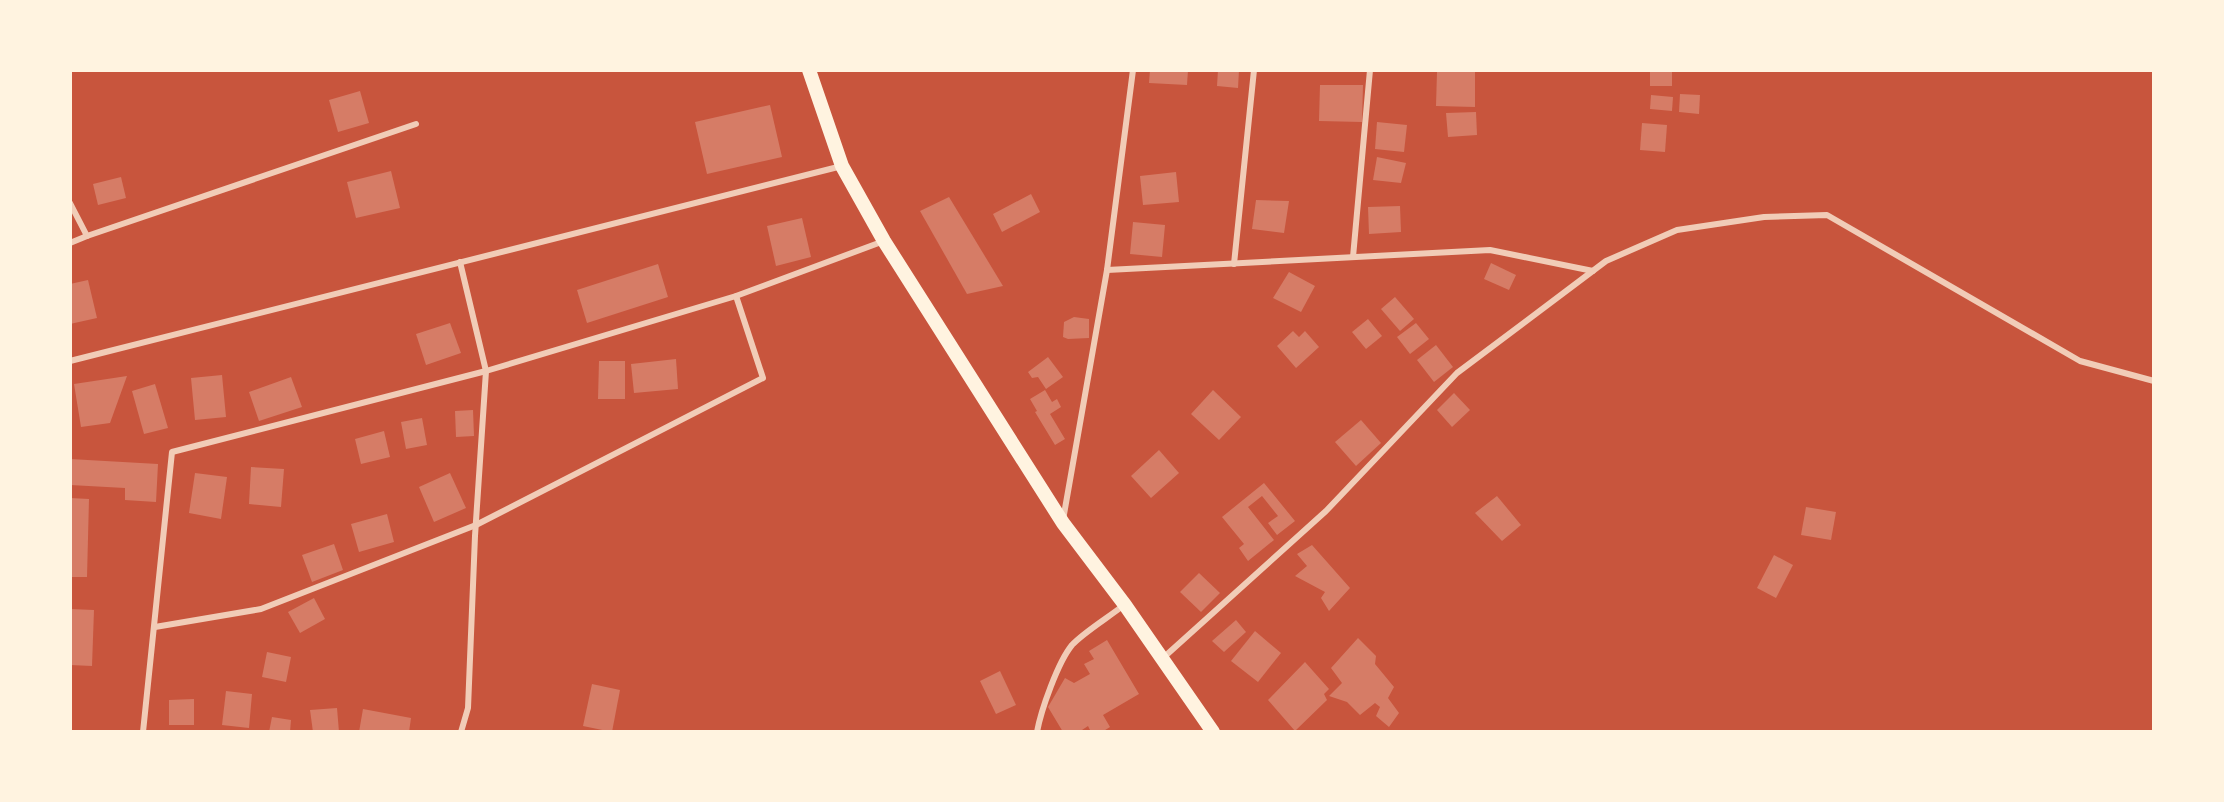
<svg xmlns="http://www.w3.org/2000/svg" width="2224" height="802" viewBox="0 0 2224 802" font-family="'Nunito Sans',sans-serif">
  <rect width="100%" height="100%" fill="#c8553d"/>
  <g fill="#d67c66">
    <path d="M1150 70H1188L1187 85 1149 83Z"/>
    <path d="M1218 70H1239L1238 88 1217 86Z"/>
    <rect x="1650" y="70" width="22" height="16"/>
    <path d="M1437 72H1475V107L1436 106Z"/>
    <path d="M1320 85H1363L1362 122 1319 121Z"/>
    <path d="M360 91 369 123 338 132 329 100Z"/>
    <path d="M1680 94 1700 95 1699 114 1679 112Z"/>
    <path d="M1651 95 1673 97 1672 111 1650 109Z"/>
    <path d="M770 105 782 157 707 174 695 122Z"/>
    <path d="M1476 112 1477 135 1448 137 1446 113Z"/>
    <path d="M1377 122 1407 125 1404 152 1375 149Z"/>
    <path d="M1642 123 1667 125 1665 152 1640 150Z"/>
    <path d="M1377 157 1406 163 1401 183 1373 180Z"/>
    <path d="M391 171 400 208 356 218 347 182Z"/>
    <path d="M1176 172 1179 202 1143 205 1140 176Z"/>
    <path d="M121 177 126 198 98 205 93 184Z"/>
    <path d="M1031 194 1040 212 1002 232 993 214Z"/>
    <path d="M949 197 1003 286 967 294 920 211Z"/>
    <path d="M1256 200 1289 201 1284 233 1252 229Z"/>
    <path d="M1400 206 1401 232 1369 234 1368 207Z"/>
    <path d="M802 218 811 257 776 266 767 226Z"/>
    <path d="M1133 222 1165 225 1162 257 1130 254Z"/>
    <path d="M1491 263 1516 275 1509 290 1484 279Z"/>
    <path d="M658 264 668 297 587 323 577 290Z"/>
    <path d="M1289 272 1315 286 1301 312 1273 298Z"/>
    <path d="M88 280 97 318 70 324V284Z"/>
    <path d="M1395 297 1414 319 1400 331 1381 309Z"/>
    <path d="M1074 317 1089 319V338L1068 339 1063 337 1064 322Z"/>
    <path d="M1368 319 1382 336 1366 349 1352 332Z"/>
    <path d="M450 323 461 353 426 365 416 334Z"/>
    <path d="M1416 323 1429 339 1410 354 1397 337Z"/>
    <path d="M1293 331 1299 337 1305 331 1319 347 1296 368 1277 346Z"/>
    <path d="M1436 345 1453 367 1434 382 1417 360Z"/>
    <path d="M1048 357 1063 377 1046 389 1038 377 1032 378 1028 372Z"/>
    <path d="M676 359 678 389 634 393 631 364Z"/>
    <path d="M599 361H625V399H598Z"/>
    <path d="M222 375 226 417 195 420 191 378Z"/>
    <path d="M127 376 110 423 81 427 74 384Z"/>
    <path d="M291 377 302 407 259 421 249 392Z"/>
    <path d="M155 384 168 428 144 434 132 391Z"/>
    <path d="M1045 390 1052 402 1057 399 1061 407 1050 414 1065 439 1055 445 1035 412 1037 411 1030 399Z"/>
    <path d="M1213 390 1241 417 1219 440 1191 414Z"/>
    <path d="M1454 393 1470 410 1452 427 1437 410Z"/>
    <path d="M473 410 474 436 456 437 455 411Z"/>
    <path d="M422 418 427 445 406 449 401 422Z"/>
    <path d="M1361 420 1381 443 1356 466 1335 442Z"/>
    <path d="M384 431 390 457 361 464 355 439Z"/>
    <path d="M1159 450 1179 473 1151 498 1131 476Z"/>
    <path d="M70 459 158 464 156 502 125 500V488L70 485Z"/>
    <path d="M251 467 284 469 281 507 249 504Z"/>
    <path d="M195 473 227 477 221 519 189 513Z"/>
    <path d="M450 473 466 508 434 522 419 487Z"/>
    <path d="M1264 483 1295 521 1277 535 1268 523 1278 516 1262 496 1248 507 1274 540 1248 561 1239 548 1244 544 1222 517Z"/>
    <path d="M1497 496 1521 525 1502 541 1475 513Z"/>
    <path d="M70 498 89 499 87 577H70Z"/>
    <path d="M1806 507 1836 512 1831 540 1801 535Z"/>
    <path d="M387 514 394 542 359 552 351 524Z"/>
    <path d="M334 544 343 570 312 582 302 555Z"/>
    <path d="M1312 545 1350 588 1329 611 1321 598 1325 592 1295 576 1307 566 1297 554Z"/>
    <path d="M1774 555 1793 565 1776 598 1757 588Z"/>
    <path d="M1199 573 1220 593 1201 612 1180 592Z"/>
    <path d="M314 598 325 619 300 633 288 612Z"/>
    <path d="M70 609 94 610 92 666 70 665Z"/>
    <path d="M1236 620 1246 632 1224 652 1212 641Z"/>
    <path d="M1255 631 1281 653 1258 682 1231 661Z"/>
    <path d="M1358 638 1376 656 1375 664 1394 687 1388 698 1399 713 1389 727 1376 716 1380 707 1375 703 1360 715 1347 702 1329 696 1342 683 1331 668Z"/>
    <path d="M1107 640 1139 694 1103 715 1110 727 1102 732H1091L1088 726 1079 732H1063L1048 707 1065 678 1074 683 1090 674 1084 664 1094 659 1089 651Z"/>
    <path d="M267 652 291 657 286 682 262 677Z"/>
    <path d="M1305 662 1329 689 1324 694 1327 700 1295 731 1268 700Z"/>
    <path d="M1000 671 1016 705 996 714 980 681Z"/>
    <path d="M592 684 620 690 612 732 583 726Z"/>
    <path d="M226 691 252 694 249 728 222 725Z"/>
    <path d="M194 699V725H169V700Z"/>
    <path d="M337 708 339 732H313L310 710Z"/>
    <path d="M363 709 411 718 409 732H359Z"/>
    <path d="M272 717 291 720 290 732H269Z"/>
  </g>
  <g fill="none" stroke-linecap="round" stroke-linejoin="round">
    <g stroke="#f1ccb7" stroke-width="6">
      <path d="M70 203 87 236 70 243"/>
      <path d="M87 236 416 124"/>
      <path d="M1353 257 1370 70"/>
      <path d="M460 262 486 371 475 536 468 708 461 732"/>
      <path d="M1234 264 1254 70"/>
      <path d="M1107 270 1490 250 1593 271"/>
      <path d="M70 361 842 166"/>
      <path d="M1063 520 1107 270 1133 70"/>
      <path d="M155 627 261 609 476 525 763 378 736 296"/>
      <path d="M1163 658 1326 511 1457 373 1606 261 1677 230 1764 217 1827 215 2080 361 2154 381"/>
      <path d="M143 732 172 452 486 371 736 296 884 241"/>
      <path d="M1037 732C1041 710 1058 662 1072 645 1084 632 1109 617 1124 605"/>
    </g>
    <path stroke="#fff3e0" stroke-width="14" d="M809 70 842 166 884 241 1063 523 1125 605 1213 732"/>
  </g>
  <rect width="2224" height="802" fill="none" stroke="#fff3e0" stroke-width="144"/>
</svg>
